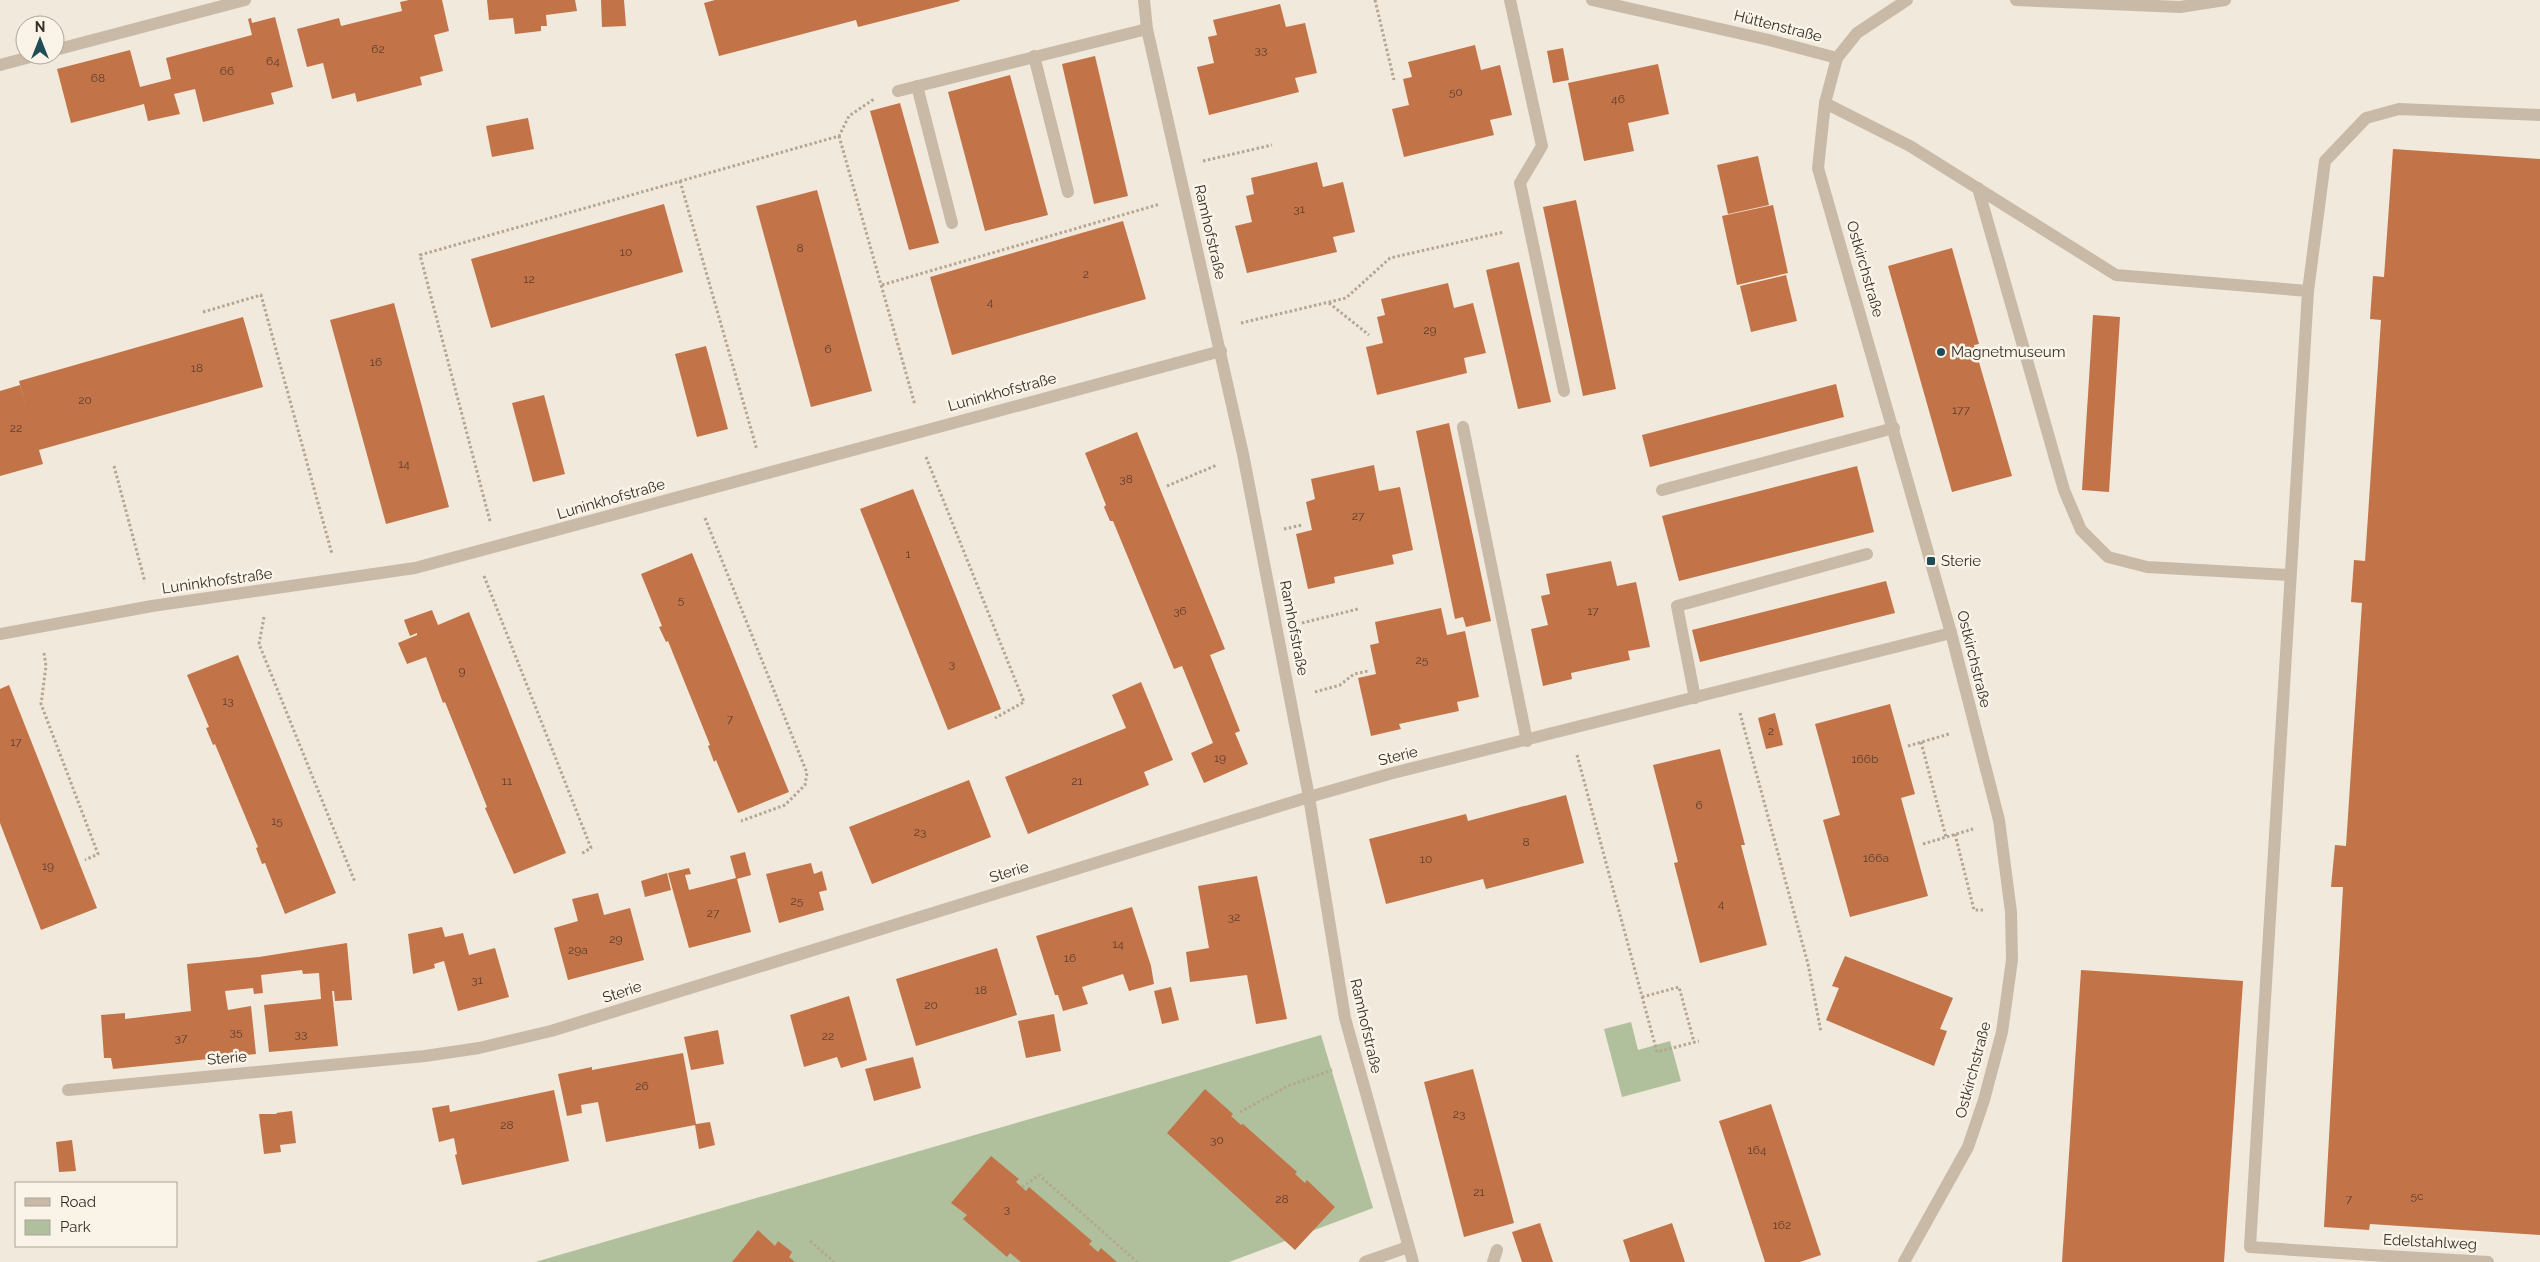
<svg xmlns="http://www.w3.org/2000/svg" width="2540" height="1262" viewBox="0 0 2540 1262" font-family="Raleway,sans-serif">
  <rect width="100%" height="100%" fill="#f1e9db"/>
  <g fill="#b0c09c">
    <path d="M1631 1022 1638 1050 1670 1041 1681 1081 1622 1097 1604 1029Z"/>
    <path d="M1321 1035 1373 1208 1229 1262H535Z"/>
  </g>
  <g fill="#c37348">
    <path d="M409 0H442L449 31 434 35 443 71 420 77 422 85 357 102 355 93 332 99 323 63 307 67 297 29 339 18 341 26 402 11 400 2Z"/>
    <path d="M487 0H575L577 11 546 15 547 26H541V31L515 34 513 18 489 20Z"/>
    <path d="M601 0H624L626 26 602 27Z"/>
    <path d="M715 0H959L960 1 858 27 856 20 719 56 704 3Z"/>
    <path d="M1280 4 1286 27 1305 23 1317 73 1295 78 1299 92 1209 115 1197 67 1214 63 1208 37 1217 35 1213 20Z"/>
    <path d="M275 17 293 87 271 93 274 104 203 122 195 89 174 94 180 114 148 121 144 104 71 123 57 69 130 50 140 87 171 79 166 58 252 35 248 19 251 18 252 23Z"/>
    <path d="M1475 45 1481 70 1500 65 1512 115 1490 120 1494 135 1404 157 1392 109 1409 105 1403 79 1412 77 1408 62Z"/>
    <path d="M1563 48 1569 80 1553 83 1547 51Z"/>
    <path d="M1095 56 1128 196 1094 204 1062 64Z"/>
    <path d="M1658 64 1669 114 1628 123 1634 151 1584 161 1568 83Z"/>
    <path d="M1010 75 1048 215 985 231 948 92Z"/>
    <path d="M900 103 939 243 909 250 870 111Z"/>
    <path d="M528 118 534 149 492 157 486 126Z"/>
    <path d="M2393 149 2540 159V1235L2370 1224 2369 1230 2324 1227 2343 887H2331L2335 845 2346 846 2362 603 2351 602 2354 560 2365 561 2381 320 2370 319 2373 276 2384 277Z"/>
    <path d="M1758 156 1769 205 1728 214 1717 165Z"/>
    <path d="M1317 162 1323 187 1343 182 1355 232 1333 237 1337 252 1247 273 1235 226 1252 222 1246 196 1254 194 1251 178Z"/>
    <path d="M817 190 872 391 811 407 756 206Z"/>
    <path d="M1576 200 1616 389 1583 396 1543 207Z"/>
    <path d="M664 204 683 272 491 328 471 259Z"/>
    <path d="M1773 205 1788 273 1737 285 1722 216Z"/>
    <path d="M1123 221 1146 299 952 355 930 277Z"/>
    <path d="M1952 248 1979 344 1974 345 2012 476 1952 492 1888 266Z"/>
    <path d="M1519 262 1551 402 1518 409 1486 270Z"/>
    <path d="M1786 275 1797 321 1751 332 1740 286Z"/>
    <path d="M1448 283 1454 308 1473 303 1486 353 1464 358 1467 373 1377 395 1366 347 1383 343 1377 317 1385 315 1381 299Z"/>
    <path d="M394 303 449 507 386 524 330 320Z"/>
    <path d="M2093 315 2120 317 2109 492 2082 490Z"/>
    <path d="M243 317 263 387 39 450 43 464 0 476V391L20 385 27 409 19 381Z"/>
    <path d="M706 346 728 429 697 437 675 354Z"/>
    <path d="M1836 384 1844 417 1650 467 1642 435Z"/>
    <path d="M544 395 565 474 533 482 512 403Z"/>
    <path d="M1449 423 1491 621 1466 627 1463 617 1455 619 1416 431Z"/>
    <path d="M1137 432 1225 649 1210 655 1240 731 1235 733 1248 764 1204 783 1191 753 1213 743 1182 666 1174 669 1113 521H1110L1104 507 1106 505 1085 453Z"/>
    <path d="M1374 465 1379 491 1400 487 1413 550 1392 555 1394 564 1334 577 1335 583 1308 589 1296 534 1312 530 1306 502 1315 499 1311 479Z"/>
    <path d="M1857 466 1874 532 1679 581 1662 516Z"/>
    <path d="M913 489 1001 709 948 730 860 509Z"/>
    <path d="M692 553 789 792 738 813 716 760 714 762 708 746 710 745 668 641 666 642 659 627 662 626 641 574Z"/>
    <path d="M1611 561 1617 586 1636 582 1650 647 1628 651 1630 660 1571 673 1572 679 1543 686 1531 629 1548 625 1541 596 1550 594 1546 574Z"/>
    <path d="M1886 581 1895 613 1700 662 1692 630Z"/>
    <path d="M1441 608 1447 635 1465 631 1479 697 1457 702 1459 711 1399 724 1401 729 1371 736 1358 678 1376 674 1370 645 1379 643 1375 622Z"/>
    <path d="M432 610 438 625 469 612 566 853 514 874 485 808 487 807 445 702 443 703 426 657 407 664 398 643 417 635V633L410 636 404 620Z"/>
    <path d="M238 655 336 893 285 914 265 863 262 864 256 848 258 847 215 744 213 745 206 728 209 727 187 675Z"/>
    <path d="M1141 682 1173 760 1144 772 1149 785 1028 834 1005 777 1126 728 1112 695Z"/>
    <path d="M9 685 97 908 41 930 0 823V689Z"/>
    <path d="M1890 704 1915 794 1901 798 1928 896 1850 917 1823 820 1840 815 1815 724Z"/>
    <path d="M1775 713 1783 745 1766 749 1758 718Z"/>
    <path d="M1720 749 1745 845H1741L1767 945 1700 963 1674 863 1678 862 1653 765Z"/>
    <path d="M969 780 991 837 872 884 849 827Z"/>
    <path d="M1566 795 1584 863 1486 889 1483 879 1386 904 1369 839 1466 814 1468 821Z"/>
    <path d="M745 852 751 875 737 879 751 932 689 948 668 873 689 868 691 874 685 875 689 890 736 878 730 856Z"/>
    <path d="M811 863 814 874 822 871 827 890 819 892 824 910 779 923 766 874Z"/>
    <path d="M667 873 671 890 645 897 641 881Z"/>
    <path d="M1257 876 1287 1019 1256 1024 1247 975 1190 982 1186 952 1209 948 1198 886Z"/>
    <path d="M598 893 604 915 630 908 644 960 568 980 554 928 578 921 572 899Z"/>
    <path d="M1132 907 1151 966 1154 984 1129 991 1123 974 1082 987 1088 1004 1063 1011 1058 995H1055L1036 936Z"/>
    <path d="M442 927 445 937 463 933 469 955 495 948 509 997 458 1011 444 961 434 964 435 968 413 974 408 934Z"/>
    <path d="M347 943 352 1000 335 1001 334 991H332L338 1046 269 1052 264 1005 321 999 319 973 303 974 302 970 261 975 263 993 254 994 253 988 225 991 228 1010 251 1006 256 1054 113 1069 111 1058H104L101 1015 125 1013V1019L191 1011 187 964 259 957Z"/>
    <path d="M997 948 1017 1015 916 1046 896 979Z"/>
    <path d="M1845 956 1953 998 1940 1029 1947 1031 1934 1066 1826 1020 1839 988 1832 986Z"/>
    <path d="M2081 970 2243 981 2224 1262H2062Z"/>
    <path d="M1171 987 1179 1020 1162 1024 1154 991Z"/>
    <path d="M849 996 867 1060 841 1068 837 1057 804 1067 790 1015Z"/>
    <path d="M1054 1014 1061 1051 1026 1058 1018 1021Z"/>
    <path d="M718 1030 724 1064 691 1070 684 1037Z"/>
    <path d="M683 1053 696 1124 710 1122 715 1145 699 1149 695 1125 606 1142 598 1102 581 1105 582 1113 567 1116 558 1074 592 1067V1070Z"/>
    <path d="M913 1057 921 1088 874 1101 865 1069Z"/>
    <path d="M1473 1069 1514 1223 1464 1237 1424 1082Z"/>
    <path d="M1205 1089 1233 1114 1231 1116 1241 1125 1243 1124 1297 1172 1295 1174 1305 1183 1307 1180 1335 1207 1295 1250 1167 1133Z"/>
    <path d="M554 1090 569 1161 462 1185 455 1155 457 1154 454 1138 439 1142 432 1108 449 1105 450 1112Z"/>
    <path d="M1771 1104 1821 1255 1800 1262H1765L1719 1121Z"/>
    <path d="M292 1111 296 1143 280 1145 281 1152 264 1154 259 1114H277L276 1113Z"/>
    <path d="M72 1140 76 1171 59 1172 56 1142Z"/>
    <path d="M991 1156 1019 1179 1016 1182 1026 1191 1029 1187 1092 1241 1089 1244 1098 1252 1101 1248 1117 1262H1021L1010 1253 1007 1257 963 1219 967 1215 951 1203Z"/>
    <path d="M1540 1223 1553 1262H1522L1512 1232Z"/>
    <path d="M1672 1223 1685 1262H1630L1623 1240Z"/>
    <path d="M758 1230 775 1246 778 1241 792 1252 789 1257 795 1262H732Z"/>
  </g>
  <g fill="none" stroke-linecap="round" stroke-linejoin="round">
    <g stroke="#b5a592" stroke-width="3" stroke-dasharray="2.5 2.5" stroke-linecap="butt">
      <path d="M1375 0 1394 80"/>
      <path d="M839 136 915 405"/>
      <path d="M1203 161 1272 145"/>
      <path d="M680 181 757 450"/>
      <path d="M882 285 1160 204"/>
      <path d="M1329 303 1369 335"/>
      <path d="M203 312 261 295 332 554"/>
      <path d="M1241 323 1346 298 1390 258 1504 232"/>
      <path d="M926 457 1024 702 995 718"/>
      <path d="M114 466 145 582"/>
      <path d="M1167 486 1217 465"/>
      <path d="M705 518 807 773 805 785 785 805 741 821"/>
      <path d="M490 521 420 255 839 136 849 116 874 99"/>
      <path d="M1284 529 1302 525"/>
      <path d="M484 576 591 848 581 854"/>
      <path d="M264 617 259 644 355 882"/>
      <path d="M1302 623 1358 609"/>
      <path d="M44 653 46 666 41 704 98 854 85 860"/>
      <path d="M1315 692 1340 685 1354 674 1368 671"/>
      <path d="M1740 713 1808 964 1821 1032"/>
      <path d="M1921 742 1946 837"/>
      <path d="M1908 746 1949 734"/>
      <path d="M1577 755 1657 1052 1699 1041"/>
      <path d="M1955 834 1974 910H1983"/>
      <path d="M1923 844 1973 829"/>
      <path d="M1642 997 1679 987 1694 1042"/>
      <path d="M1240 1112 1288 1086 1332 1070"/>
      <path d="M1022 1187 1039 1175 1137 1262"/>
      <path d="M810 1241 834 1262"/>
    </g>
    <g stroke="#c9baa8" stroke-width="12">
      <path d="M1510 0 1542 146 1520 183 1564 391"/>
      <path d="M1034 56 1068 192"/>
      <path d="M917 86 952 223"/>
      <path d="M898 91 1147 29"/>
      <path d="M1825 103 1910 146 2116 275 2308 291 2250 1247 2370 1255"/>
      <path d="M1978 188 2064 490 2081 530 2108 557 2147 567 2290 575"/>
      <path d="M2308 291 2325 161 2366 118 2399 109 2540 115"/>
      <path d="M1463 427 1527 741"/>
      <path d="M1662 490 1894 428"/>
      <path d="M1695 698 1677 606 1867 554"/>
      <path d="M1493 1262 1497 1250"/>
    </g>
    <g stroke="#c9baa8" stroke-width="12">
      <path d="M1144 0 1147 29 1243 454 1309 797 1345 1018 1413 1262"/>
      <path d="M1592 0 1769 40 1837 58"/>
      <path d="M2016 0 2180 7 2225 0"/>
      <path d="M55 50 245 0"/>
      <path d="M0 65 38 55"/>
      <path d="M0 634 152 606 415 568 1221 351"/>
      <path d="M68 1090 425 1056 479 1048 551 1031 1309 797 1389 774 1951 633"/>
      <path d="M2370 1255 2488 1262"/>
      <path d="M1365 1262 1408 1247"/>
      <path d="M1904 1262 1968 1147 1984 1100 2002 1032 2012 960 2011 912 1999 820 1951 633 1818 168 1825 103 1837 58 1857 33 1907 0"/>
    </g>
  </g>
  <g fill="#1e4d56" stroke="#f9f3e8" stroke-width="2">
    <circle cx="1941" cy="352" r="5"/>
    <rect x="1926" y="556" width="10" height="10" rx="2.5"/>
  </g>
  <g text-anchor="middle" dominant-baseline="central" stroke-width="5" stroke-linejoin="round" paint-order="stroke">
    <g font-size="12" fill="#593f30">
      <text x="378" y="49">62</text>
      <text x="1261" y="50">33</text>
      <text x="273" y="61">64</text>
      <text x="227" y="71">66</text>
      <text x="98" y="78">68</text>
      <text x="1456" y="92">50</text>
      <text x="1618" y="99">46</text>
      <text x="1299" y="209">31</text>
      <text x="800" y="248">8</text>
      <text x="626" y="252">10</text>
      <text x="1086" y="274">2</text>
      <text x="529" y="279">12</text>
      <text x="990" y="302">4</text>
      <text x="1430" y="330">29</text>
      <text x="828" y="349">6</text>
      <text x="376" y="362">16</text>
      <text x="197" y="368">18</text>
      <text x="85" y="400">20</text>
      <text x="1961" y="410">177</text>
      <text x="16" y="428">22</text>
      <text x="404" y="464">14</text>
      <text x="1126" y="479">38</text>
      <text x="1358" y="516">27</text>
      <text x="908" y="554">1</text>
      <text x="681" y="600">5</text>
      <text x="1180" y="611">36</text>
      <text x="1593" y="611">17</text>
      <text x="1422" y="660">25</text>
      <text x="952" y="664">3</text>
      <text x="462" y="671">9</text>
      <text x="228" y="701">13</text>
      <text x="730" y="719">7</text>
      <text x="1771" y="731">2</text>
      <text x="16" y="742">17</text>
      <text x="1220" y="758">19</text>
      <text x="1865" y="759">166b</text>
      <text x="507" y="781">11</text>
      <text x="1077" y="781">21</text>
      <text x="1699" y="805">6</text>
      <text x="277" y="821">15</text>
      <text x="920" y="832">23</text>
      <text x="1526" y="842">8</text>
      <text x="1876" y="858">166a</text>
      <text x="1426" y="859">10</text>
      <text x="48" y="866">19</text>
      <text x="797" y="901">25</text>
      <text x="1721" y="904">4</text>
      <text x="713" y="913">27</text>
      <text x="1234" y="917">32</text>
      <text x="616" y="939">29</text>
      <text x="1118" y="944">14</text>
      <text x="578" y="950">29a</text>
      <text x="1070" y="958">16</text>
      <text x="477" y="980">31</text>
      <text x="981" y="990">18</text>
      <text x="931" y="1005">20</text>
      <text x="236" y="1032">35</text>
      <text x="301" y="1034">33</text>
      <text x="828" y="1036">22</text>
      <text x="181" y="1038">37</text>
      <text x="642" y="1086">26</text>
      <text x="1459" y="1114">23</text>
      <text x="507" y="1125">28</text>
      <text x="1217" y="1140">30</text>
      <text x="1757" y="1150">164</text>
      <text x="1479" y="1192">21</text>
      <text x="2417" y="1196">5c</text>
      <text x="1282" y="1199">28</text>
      <text x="2349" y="1199">7</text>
      <text x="1007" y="1209">3</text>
      <text x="1782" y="1225">162</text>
    </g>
    <g font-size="15" fill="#362e28" stroke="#f9f3e8">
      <text transform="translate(1778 26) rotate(14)">Hüttenstraße</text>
      <text transform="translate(1210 232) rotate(77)">Ramhofstraße</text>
      <text transform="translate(1865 269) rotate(74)">Ostkirchstraße</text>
      <text transform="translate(1002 392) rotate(-15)">Luninkhofstraße</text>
      <text transform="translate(611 499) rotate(-16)">Luninkhofstraße</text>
      <text transform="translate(217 581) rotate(-8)">Luninkhofstraße</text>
      <text transform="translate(1294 628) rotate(79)">Ramhofstraße</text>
      <text transform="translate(1974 659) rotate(76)">Ostkirchstraße</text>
      <text transform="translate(1398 756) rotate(-14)">Sterie</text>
      <text transform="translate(1009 872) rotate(-17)">Sterie</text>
      <text transform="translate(622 992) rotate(-18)">Sterie</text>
      <text transform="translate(1366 1026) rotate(77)">Ramhofstraße</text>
      <text transform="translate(227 1058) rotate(-5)">Sterie</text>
      <text transform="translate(1973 1070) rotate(-75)">Ostkirchstraße</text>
      <text transform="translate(2430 1242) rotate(3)">Edelstahlweg</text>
    </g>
    <g font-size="15" fill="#362e28" stroke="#f9f3e8" text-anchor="start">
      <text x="1951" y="352">Magnetmuseum</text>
      <text x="1941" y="561">Sterie</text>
    </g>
  </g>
  <rect x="15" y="1182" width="162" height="65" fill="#f9f3e8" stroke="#aba49b"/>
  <rect x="25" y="1198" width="25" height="8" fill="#c9baa8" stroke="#aba49b"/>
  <text x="60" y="1207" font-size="15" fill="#362e28">Road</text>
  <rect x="25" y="1220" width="25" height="15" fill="#b0c09c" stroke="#aba49b"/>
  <text x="60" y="1232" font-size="15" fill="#362e28">Park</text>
  <g transform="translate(40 40)"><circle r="24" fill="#f9f3e8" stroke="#aba49b"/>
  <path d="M0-4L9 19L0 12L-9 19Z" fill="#1e4d56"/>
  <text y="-8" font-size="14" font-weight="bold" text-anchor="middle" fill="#362e28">N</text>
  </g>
</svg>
